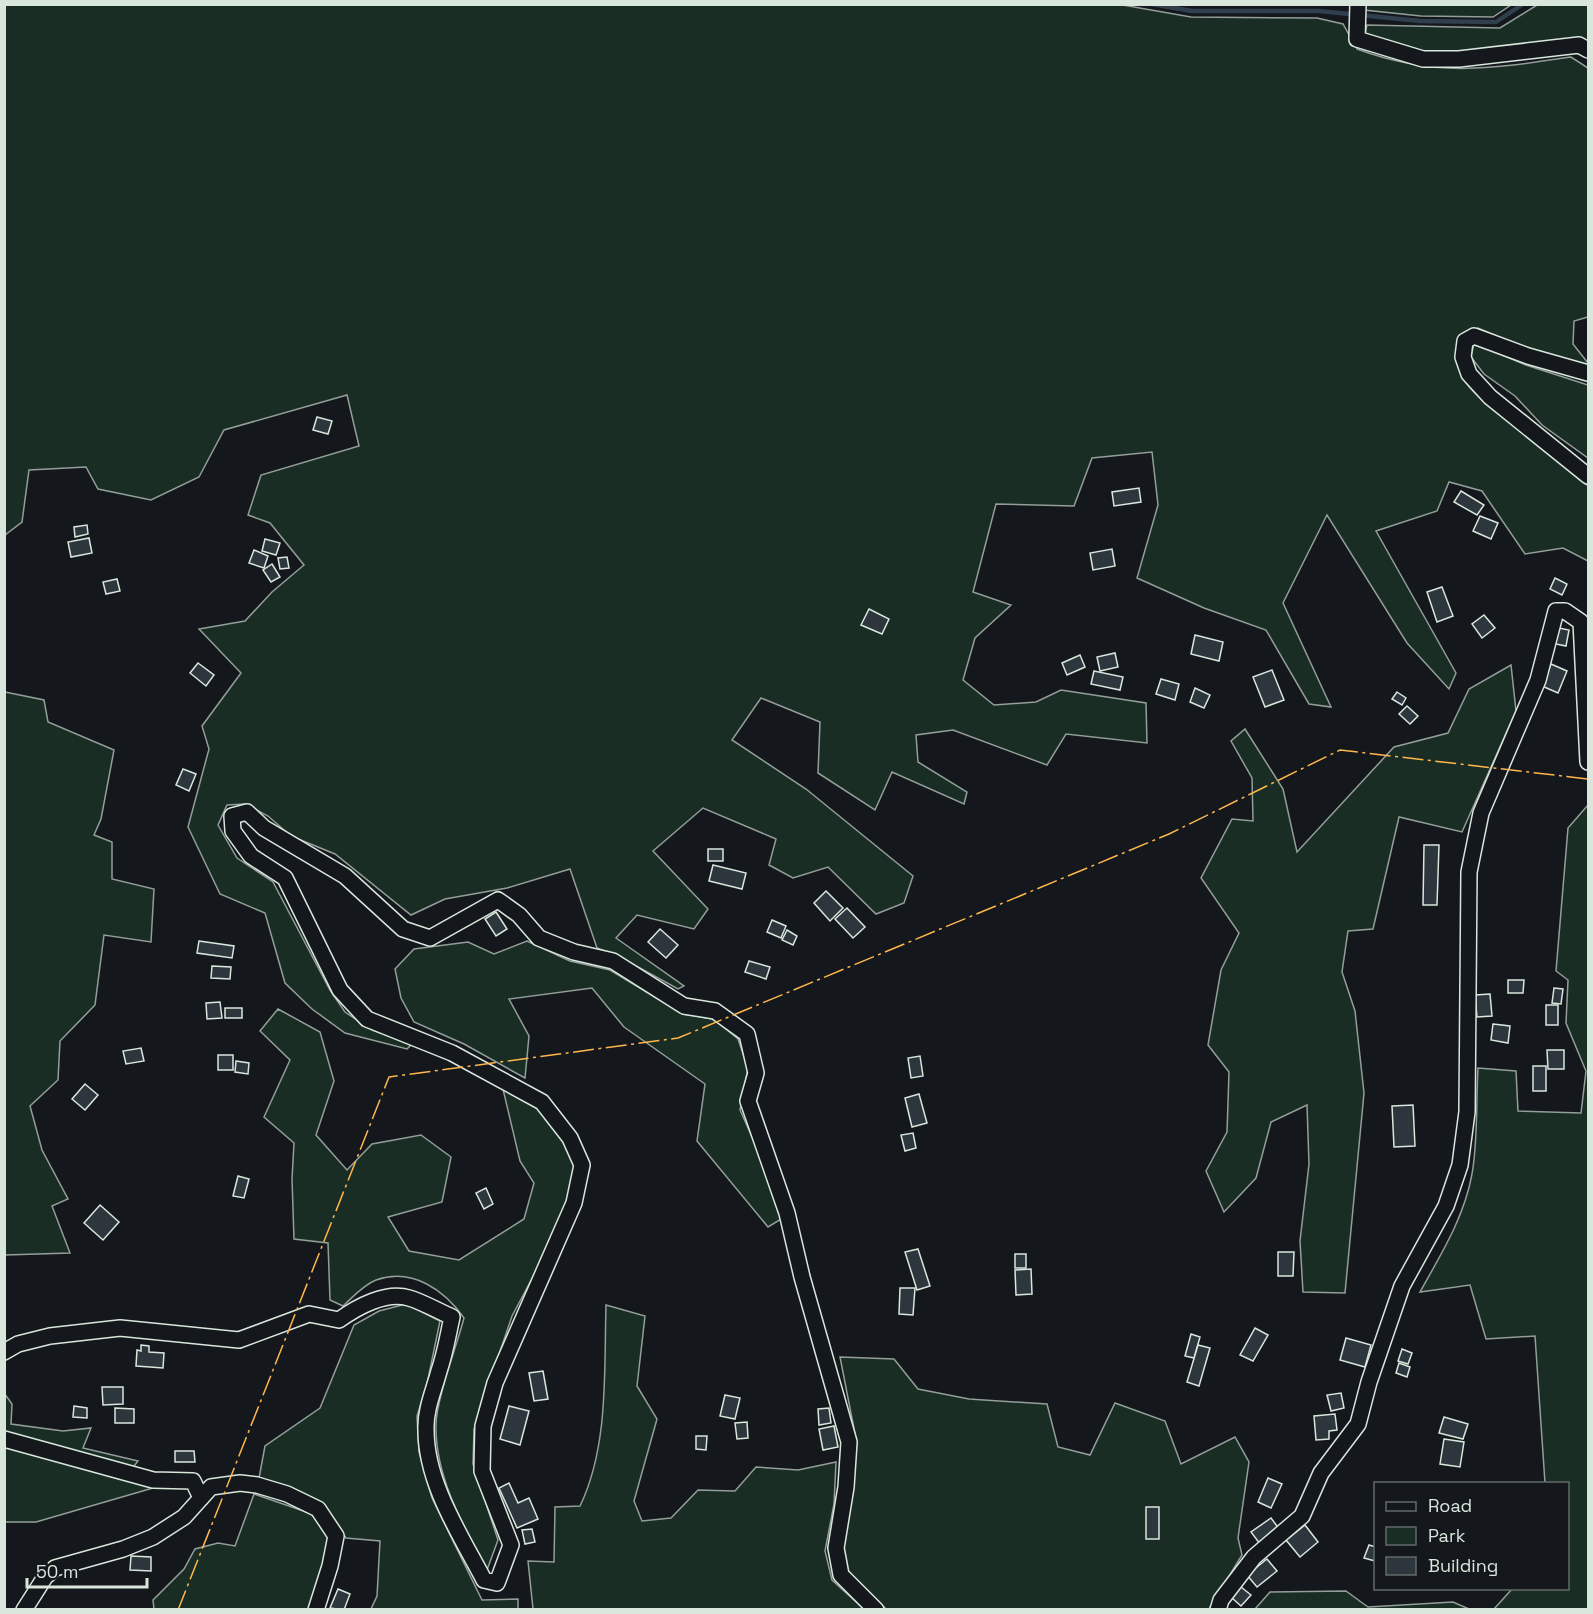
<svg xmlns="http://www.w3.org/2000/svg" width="1593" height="1614" viewBox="0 0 1593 1614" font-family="'Space Grotesk',sans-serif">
  <rect width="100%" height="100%" fill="#14181c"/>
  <g fill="#1a2d24" stroke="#939e99" stroke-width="1.5">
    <path d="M1117 4 1191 17 1317 18 1343 24 1357 49C1436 78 1490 69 1571 57L1588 68V317L1574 321 1573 344 1588 363V367L1532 351 1478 328 1459 337C1445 385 1491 404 1521 429 1544 448 1565 468 1588 486V561L1563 548 1525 554 1482 491 1449 482 1437 511 1376 531 1456 673 1449 689 1407 643 1327 515 1283 603 1331 707 1309 704 1266 630 1204 608 1137 578 1158 505 1152 452 1092 458 1074 506 996 504 973 592 1011 605 975 638 963 680 994 705 1036 702 1061 690 1146 703 1147 743 1066 734 1047 765 953 730 916 735 918 762 967 792 964 804 892 772 875 810 818 773 820 722 761 698 732 740 806 789 913 876 904 903 876 914 828 867 793 878 769 865 776 839 703 808 653 851 708 909 694 929 637 915 616 938 684 986 678 989 618 956 597 948 570 869 507 888 445 899 411 915 335 854 291 836 268 816 245 804 227 805 218 825 237 858 273 882 330 990 345 1012 372 1030 409 1043 410 1046 407 1049 345 1033 312 1009 285 983 265 913 220 894 188 827 209 749 202 726 241 673 199 629 245 621 272 592 304 565 270 523 248 515 261 475 359 446 347 395 224 430 199 477 151 500 98 489 86 467 29 470 22 522 5 535V5Z"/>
    <path d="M1365 4 1511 5 1493 17 1421 16 1364 10Z"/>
    <path d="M1537 5H1588V44L1422 54 1364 38 1367 25 1500 28Z"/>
    <path d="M1474 343 1526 365 1588 385V458L1542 425 1515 396 1484 374 1471 357Z"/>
    <path d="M1511 665 1516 711 1462 832 1399 817 1373 929 1348 931 1342 972 1355 1011 1364 1093 1345 1293 1303 1292 1300 1241 1309 1164 1307 1105 1271 1122 1256 1178 1224 1212 1206 1171 1227 1132 1229 1072 1208 1045 1221 970 1239 933 1201 878 1232 819 1253 821 1252 778 1231 741 1245 729 1283 789 1297 852 1394 747 1448 733 1469 689Z"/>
    <path d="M5 692 44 700 48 722 114 750 101 819 94 835 112 842V879L154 889 151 942 104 935 95 1005 60 1041 58 1080 30 1106 42 1150 68 1199 52 1206 70 1253 5 1255Z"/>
    <path d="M1588 805V1609H1494L1512 1589 1568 1588V1484L1545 1483 1535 1336 1486 1339 1470 1285 1420 1292C1441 1254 1464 1218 1472 1174 1478 1141 1476 1103 1478 1068L1516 1071 1518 1111 1581 1113 1586 1071 1566 1023 1568 980 1556 971 1568 828Z"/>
    <path d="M527 941 570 961 610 970 683 1014 714 1019 738 1039 748 1068 740 1110 757 1148 783 1218 768 1227 697 1141 705 1084 624 1027 592 988 509 999 529 1036 525 1078 464 1044 414 1022 401 998 395 969 414 949 468 942 494 954Z"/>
    <path d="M278 1009 320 1032 334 1081 316 1135 347 1170 372 1144 421 1135 451 1157 442 1202 388 1217 409 1251 459 1260 524 1219 534 1183 520 1161 502 1085 538 1103 567 1143 577 1165 568 1203 548 1249 512 1316 474 1429 473 1464 498 1540 487 1570C463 1525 435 1477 436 1425 436 1400 457 1345 464 1318 445 1291 413 1267 376 1280 363 1285 353 1297 343 1306L330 1300 328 1243 294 1239 292 1179 294 1143 264 1117 290 1060 260 1031Z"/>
    <path d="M406 1304 440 1321 427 1384 417 1416 419 1452 432 1498 482 1600 518 1599V1609H371L377 1596 380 1541 346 1538 324 1505 259 1478 265 1446 320 1408 354 1325 379 1311Z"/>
    <path d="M606 1305 645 1316 637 1386 657 1419 634 1501 642 1521 671 1518 698 1490 735 1491 756 1467 798 1470 836 1462 834 1504 825 1551 832 1580 864 1609H533L528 1561 554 1562 555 1507 580 1506C609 1446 604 1370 606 1305Z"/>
    <path d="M840 1357 894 1359 918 1389 969 1399 1047 1404 1058 1447 1090 1455 1115 1403 1165 1421 1181 1464 1235 1437 1249 1462 1238 1538 1242 1555 1209 1609H886L848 1573 841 1549 857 1444Z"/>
    <path d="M4 1393 12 1404 11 1424 63 1431 91 1428 83 1448 138 1461 131 1470 5 1433Z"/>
    <path d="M5 1445 153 1488 36 1522H5Z"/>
    <path d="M254 1494 312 1514 328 1538 324 1567 311 1609H154L153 1600 184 1569 195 1549 218 1543 235 1546Z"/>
    <path d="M1346 1591 1368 1607 1453 1602 1469 1609H1255L1270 1592Z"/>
  </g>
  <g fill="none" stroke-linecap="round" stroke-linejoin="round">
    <path stroke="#2f3f4d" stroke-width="4.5" d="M1152 4 1192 11H1319L1420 21 1496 22 1523 4"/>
  </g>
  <g fill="#2c363c" stroke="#d8e6dc" stroke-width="1.5">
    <path d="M317 417 332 421 328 434 313 430Z"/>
    <path d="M1139 488 1141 502 1114 506 1112 492Z"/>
    <path d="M1461 491 1484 505 1477 515 1454 502Z"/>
    <path d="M1480 516 1498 523 1491 539 1473 531Z"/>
    <path d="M87 525 88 534 75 537 74 527Z"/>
    <path d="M89 538 92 553 71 557 68 542Z"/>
    <path d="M265 539 280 543 276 555 262 551Z"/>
    <path d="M1112 549 1115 566 1093 570 1090 553Z"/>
    <path d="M254 550 268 556 264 568 249 563Z"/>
    <path d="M287 557 289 568 280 569 278 558Z"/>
    <path d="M272 564 280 577 271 582 263 570Z"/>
    <path d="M1555 578 1567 584 1562 595 1550 589Z"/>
    <path d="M117 579 120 591 106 594 103 582Z"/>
    <path d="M1442 587 1453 616 1437 622 1427 592Z"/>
    <path d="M869 609 889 619 882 634 861 625Z"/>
    <path d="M1484 615 1495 628 1482 638 1472 624Z"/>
    <path d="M1554 627 1569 630 1566 646 1551 643Z"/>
    <path d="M1195 635 1223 642 1219 661 1191 654Z"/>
    <path d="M1115 653 1118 667 1100 671 1097 657Z"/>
    <path d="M1080 655 1085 667 1067 675 1062 663Z"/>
    <path d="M198 663 214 675 206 686 190 673Z"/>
    <path d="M1551 664 1567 671 1558 693 1542 686Z"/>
    <path d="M1272 670 1284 700 1265 707 1253 677Z"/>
    <path d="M1094 671 1123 677 1120 690 1091 684Z"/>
    <path d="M1161 679 1179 684 1175 700 1156 694Z"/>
    <path d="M1195 688 1210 695 1204 708 1190 702Z"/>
    <path d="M1397 692 1406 698 1402 705 1392 699Z"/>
    <path d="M1407 706 1418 716 1410 724 1399 714Z"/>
    <path d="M183 769 196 774 189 791 176 785Z"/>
    <path d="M1424 845H1439L1437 905H1423Z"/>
    <rect x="708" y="849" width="15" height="12"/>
    <path d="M713 865 746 873 742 889 709 881Z"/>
    <path d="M826 891 843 908 830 921 814 903Z"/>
    <path d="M847 908 865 927 853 938 835 919Z"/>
    <path d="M496 912 507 929 496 936 485 919Z"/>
    <path d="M772 920 786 926 781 938 767 932Z"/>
    <path d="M660 929 678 945 666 958 648 942Z"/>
    <path d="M787 930 797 936 793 945 782 940Z"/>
    <path d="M199 941 234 946 232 958 197 953Z"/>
    <path d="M749 961 770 967 766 979 745 972Z"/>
    <path d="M212 966 231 967 230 979 211 978Z"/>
    <path d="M1508 980H1524L1523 993H1508Z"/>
    <path d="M1554 988 1563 989 1561 1004 1552 1003Z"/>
    <path d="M1490 994 1492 1016 1477 1017 1475 995Z"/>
    <path d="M220 1002 222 1018 207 1019 206 1003Z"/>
    <rect x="1546" y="1005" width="12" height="20"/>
    <rect x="225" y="1008" width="17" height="10"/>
    <path d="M1493 1024 1510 1026 1508 1043 1491 1040Z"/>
    <path d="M141 1048 144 1061 126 1064 123 1051Z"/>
    <path d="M1547 1050H1564V1069H1548Z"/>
    <rect x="218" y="1055" width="15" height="15"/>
    <path d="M920 1056 923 1076 911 1078 908 1058Z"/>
    <path d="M236 1061 249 1063 248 1074 235 1072Z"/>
    <rect x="1533" y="1066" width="13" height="25"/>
    <path d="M85 1084 98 1095 85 1110 72 1099Z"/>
    <path d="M919 1094 927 1123 912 1127 905 1098Z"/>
    <path d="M1413 1105 1415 1146 1394 1147 1392 1106Z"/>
    <path d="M913 1133 916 1148 905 1151 901 1135Z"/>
    <path d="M238 1176 249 1179 244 1198 233 1196Z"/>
    <path d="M486 1188 493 1204 484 1209 476 1193Z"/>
    <path d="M100 1205 119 1222 103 1240 84 1223Z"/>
    <path d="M918 1249 930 1286 917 1290 905 1252Z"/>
    <path d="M1278 1252H1294L1293 1276H1278Z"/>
    <rect x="1015" y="1254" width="11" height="14"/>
    <path d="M1031 1269 1032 1294 1016 1295 1015 1270Z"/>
    <path d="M900 1288H915L913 1315 899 1314Z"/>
    <path d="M1255 1328 1268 1335 1253 1361 1240 1355Z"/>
    <path d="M1191 1334 1200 1337 1194 1358 1185 1356Z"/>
    <path d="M1346 1338 1371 1345 1365 1367 1340 1360Z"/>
    <path d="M141 1345 149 1346V1352L164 1353 163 1368 136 1366 137 1350 141 1351Z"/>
    <path d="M1198 1345 1210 1348 1199 1386 1187 1382Z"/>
    <path d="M1402 1349 1412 1353 1408 1364 1398 1361Z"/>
    <path d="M1399 1363 1410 1367 1407 1377 1396 1373Z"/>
    <path d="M543 1371 548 1399 534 1401 529 1373Z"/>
    <path d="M102 1387H123V1404L103 1405Z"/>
    <path d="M1341 1393 1344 1408 1331 1411 1327 1395Z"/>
    <path d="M725 1395 740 1398 735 1419 720 1416Z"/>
    <path d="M74 1406 87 1408V1418L73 1417Z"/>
    <path d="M509 1406 529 1411 520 1445 500 1439Z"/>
    <path d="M115 1408 134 1409V1423H115Z"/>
    <path d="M829 1408 831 1423 819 1425 818 1409Z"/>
    <path d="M1335 1414 1337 1430 1329 1431V1439L1316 1440 1314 1416Z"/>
    <path d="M1444 1417 1468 1424 1463 1439 1439 1433Z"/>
    <path d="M747 1422 748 1438 737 1439 735 1423Z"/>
    <path d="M834 1426 838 1447 823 1450 819 1429Z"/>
    <path d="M696 1436H707L706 1450 696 1449Z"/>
    <path d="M1444 1439 1464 1442 1460 1467 1440 1464Z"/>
    <path d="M175 1451H194L195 1462H175Z"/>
    <path d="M1268 1478 1282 1484 1271 1508 1258 1502Z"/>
    <path d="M509 1483 518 1503 529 1498 538 1519 517 1528 499 1488Z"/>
    <rect x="1146" y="1507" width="13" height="32"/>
    <path d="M1271 1518 1280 1530 1260 1544 1251 1532Z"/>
    <path d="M1305 1525 1318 1542 1300 1557 1286 1540Z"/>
    <path d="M532 1529 535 1542 525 1544 522 1530Z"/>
    <path d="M1369 1545 1376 1547 1375 1561 1364 1558Z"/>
    <path d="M131 1556 151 1557V1571L130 1570Z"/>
    <path d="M1267 1559 1277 1571 1257 1587 1247 1575Z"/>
    <path d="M1241 1587 1251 1595 1241 1606 1232 1598Z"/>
    <path d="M338 1589 350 1594 344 1610 330 1608Z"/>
  </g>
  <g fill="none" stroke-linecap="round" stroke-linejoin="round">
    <g stroke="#d8e6dc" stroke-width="18">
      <g id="street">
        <path d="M1358 4 1357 39 1423 59H1459L1579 45 1588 50"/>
        <path d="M1588 373 1528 356 1474 336 1465 341 1463 357 1469 374 1490 397 1588 476"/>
        <path d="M4 1352 18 1344 50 1336 120 1328 239 1340 309 1314 339 1320C357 1307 386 1291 409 1298 423 1302 438 1311 452 1317 448 1335 445 1354 439 1371 434 1390 425 1410 426 1430 426 1483 460 1534 484 1580L497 1583 511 1545 482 1471 483 1426 495 1383 574 1203 582 1165 570 1138 542 1102 452 1053 367 1019 340 990 285 878 251 856 233 831 232 816 247 812 264 828 345 876 403 929 430 938 498 900 519 915 539 938 574 952 613 961 684 1006 715 1011 747 1034 756 1073 748 1101 787 1213 802 1277 849 1442 846 1487 836 1548 841 1575 876 1610"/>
        <path d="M4 1439 153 1480 193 1481 201 1498"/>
        <path d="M24 1610 45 1577 55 1568 123 1549 153 1537 184 1517 211 1487 240 1483 257 1485 287 1494 318 1509 336 1536 330 1566 316 1610"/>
        <path d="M1218 1610 1221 1600 1254 1557 1302 1516 1321 1473 1358 1424 1369 1382 1402 1286 1446 1206 1460 1165 1467 1112 1469 872 1481 813 1538 680 1556 611H1565L1581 622 1588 762"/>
      </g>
    </g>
    <use href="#street" stroke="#14181c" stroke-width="15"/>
    <path stroke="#ffb74d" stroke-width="1.5" stroke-dasharray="21 4.5 3 4.5" stroke-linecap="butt" d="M178 1610 389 1077 678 1038 1169 834 1340 750 1588 779"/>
  </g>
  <rect width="1593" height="1614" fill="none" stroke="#d8e6dc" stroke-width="12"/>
  <rect x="1374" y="1482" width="195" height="108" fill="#14181c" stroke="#626a69" stroke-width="1.5"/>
  <rect x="1386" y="1502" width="30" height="9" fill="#14181c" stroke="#626a69" stroke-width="1.5"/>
  <text x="1428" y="1512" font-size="18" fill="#d8e6dc">Road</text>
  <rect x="1386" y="1527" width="30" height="18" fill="#1a2d24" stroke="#626a69" stroke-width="1.5"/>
  <text x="1428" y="1542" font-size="18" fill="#d8e6dc">Park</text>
  <rect x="1386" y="1557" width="30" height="18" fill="#2c363c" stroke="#626a69" stroke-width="1.5"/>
  <text x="1428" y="1572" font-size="18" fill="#d8e6dc">Building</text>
  <path d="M27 1578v9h120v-9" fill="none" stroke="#d8e6dc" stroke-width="3"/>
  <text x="36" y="1578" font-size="18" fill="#d8e6dc" stroke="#14181c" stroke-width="4.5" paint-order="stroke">50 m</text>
</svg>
